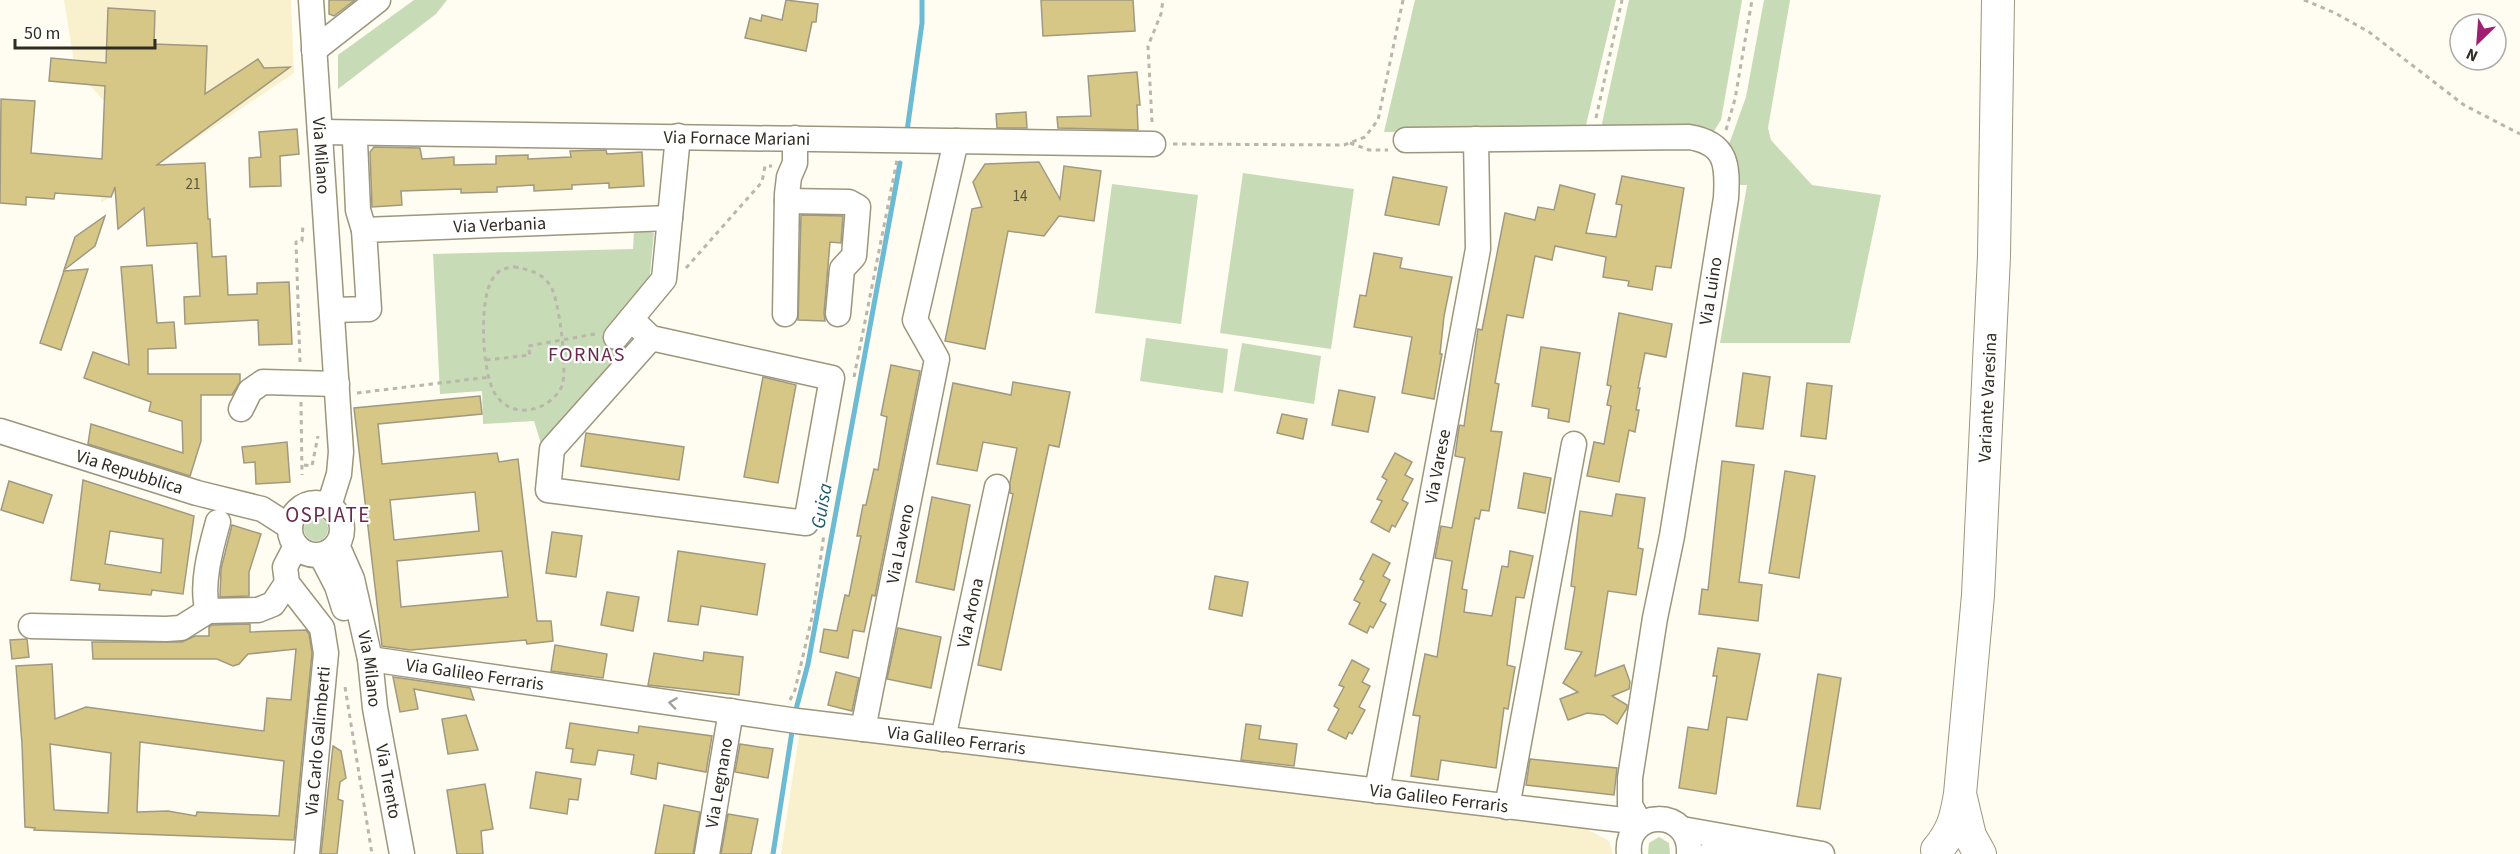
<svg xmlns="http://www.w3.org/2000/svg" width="2520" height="854" viewBox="0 0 2520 854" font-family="'Source Sans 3',sans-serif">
  <rect width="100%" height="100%" fill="#fffcf1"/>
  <g fill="#f9f1ce">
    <path d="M64 0H291L294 73 101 203 106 103 75 69Z"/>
    <path d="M801 723 1583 827 1609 841 1613 854H781Z"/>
  </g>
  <g fill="#c7dbb6">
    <path d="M414 0H447L436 14 338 89V55Z"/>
    <path d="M1415 0H1616L1585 129 1384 132Z"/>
    <path d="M1629 0H1742L1721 120 1712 134 1601 128Z"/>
    <path d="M1764 0H1790L1768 128 1771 140 1812 185 1881 195 1850 343H1720L1747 185H1733L1727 150 1746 97Z"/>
    <path d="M1243 173 1354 189 1331 349 1220 333Z"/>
    <path d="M1112 184 1198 195 1181 324 1095 313Z"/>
    <path d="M644 230 654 233 649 284 612 334 627 347 542 447 534 421 483 424 482 391 440 394 433 254 633 249 634 231Z"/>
    <path d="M1146 338 1228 349 1223 393 1140 381Z"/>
    <path d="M1242 343 1321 356 1314 404 1234 391Z"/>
    <circle cx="316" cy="529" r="12"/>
    <path d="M1659 837 1669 843 1670 854H1648L1649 843Z"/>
  </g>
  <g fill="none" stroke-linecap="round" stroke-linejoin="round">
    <g stroke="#6dbbd2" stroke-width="5">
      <path d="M907 131 922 23V0"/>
      <path d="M795 713 808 664 900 163"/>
      <path d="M773 854 793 725"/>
    </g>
  </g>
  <g fill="#d7c787" stroke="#a09980" stroke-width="1.5" fill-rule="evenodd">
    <path d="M329 0H355L334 16 329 14Z"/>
    <path d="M786 0 818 4 816 22H812L806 51 745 38 750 18 761 21 762 15 782 20Z"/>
    <path d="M1041 0H1133L1135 31 1043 36Z"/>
    <path d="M108 8 155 11 154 44 207 46 205 94 258 59 264 68 290 67 157 165 205 163 208 219H210L212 257 226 256 228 295 257 294V283L289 282 292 344 259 345 258 320 185 324 184 297 200 296 197 243 147 246 144 208 118 229 115 187 111 197 55 193 54 199 26 197V205L0 203 1 99 35 101 31 153 102 159 105 86 49 81 51 58 106 63Z"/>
    <path d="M1137 72 1140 105H1137L1138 130 1058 128 1057 117 1091 116 1088 76Z"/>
    <path d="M1026 112 1027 128H997L996 114Z"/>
    <path d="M297 129 299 154 280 156 281 186 250 187 249 158 261 157 259 132Z"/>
    <path d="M374 147 420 148 422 159 454 157V165L496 164V156L528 155V159L571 157 570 151 606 150 607 154 642 152 644 186 609 188V183L572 185V189L534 191V185L497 187V192L461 193V189L401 191 402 205 372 207 370 152Z"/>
    <path d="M1039 162 1060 199 1064 166 1101 171 1094 221 1059 216 1044 236 1008 231 985 349 945 341 972 209 982 207 973 182 985 164Z"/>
    <path d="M1622 176 1684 188 1671 268 1656 266 1652 290 1628 286 1629 281 1603 277 1606 257 1555 246 1552 260 1535 256 1523 318 1507 315 1495 383 1499 384 1491 431 1502 432 1489 511 1481 510 1479 519 1475 518 1462 589 1467 590 1464 612 1492 616 1502 566 1508 567 1510 551 1533 556 1524 598 1516 597 1507 665 1515 667 1508 709 1504 708 1496 768 1441 760 1438 780 1411 776 1420 716 1413 715 1425 654 1437 657 1452 561 1435 558 1441 526 1452 528 1465 458 1455 456 1459 427 1460 425 1464 426 1478 329 1482 330 1505 213 1535 220 1538 207 1554 210 1560 185 1595 194 1586 233 1616 237 1622 205 1616 204Z"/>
    <path d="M1393 177 1447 187 1439 225 1385 215Z"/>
    <path d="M801 215 843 216 841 243 830 242 824 313 825 321 798 320Z"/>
    <path d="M105 216 95 246 64 270 75 237Z"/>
    <path d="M1374 253 1402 258 1400 268 1452 277 1444 316 1440 354H1442L1434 399 1402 393 1412 337 1354 327 1360 295 1366 296Z"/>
    <path d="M152 265 157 323 174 322 176 348 148 349V374H240V382L232 395H201V441L190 476 88 444 91 424 183 453 182 421 149 411 151 402 84 378 93 352 129 365 121 267Z"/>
    <path d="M88 269 61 350 40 343 64 271Z"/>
    <path d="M1619 313 1672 324 1666 357 1645 353 1638 388H1640L1636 410H1639L1635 432 1629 430 1619 482 1587 476 1594 442 1604 444 1611 406 1607 405 1611 386 1607 385Z"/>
    <path d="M1541 347 1580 353 1569 422 1548 418 1549 409 1532 406Z"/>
    <path d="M891 365 920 371 875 596 872 595 864 632 853 630 848 658 820 652 824 629 837 631 845 595 849 596 861 536H857L863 505H866L874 469 878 470 887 417 881 415Z"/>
    <path d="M1743 373 1770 377 1763 429 1736 426Z"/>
    <path d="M763 377 796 385 778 483 744 477Z"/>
    <path d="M1013 382 1070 392 1059 447 1049 445 1001 670 978 665 1013 494 1010 493V482L1017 448 983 442 977 471 937 464 953 383 1011 395Z"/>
    <path d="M1807 383 1832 386 1826 439 1801 436Z"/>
    <path d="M1339 390 1375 397 1368 432 1332 425Z"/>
    <path d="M480 396 482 414 378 424 382 464 497 453 499 462 518 459 537 621H551L553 641 527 644 526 640 410 650 382 646 354 408ZM475 492 479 531 394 540 390 500ZM502 551 508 597 401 607 397 561Z"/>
    <path d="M1282 414 1307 419 1303 439 1277 433Z"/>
    <path d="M586 433 684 447 679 480 581 466Z"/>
    <path d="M287 442 290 482 256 484 255 462 244 463 242 447Z"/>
    <path d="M1395 453 1412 462 1405 475 1413 479 1402 500 1408 503 1395 527 1392 525 1389 532 1371 522 1382 501 1377 499 1387 480 1382 477Z"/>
    <path d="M1722 461 1754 465 1739 582 1762 585 1758 621 1699 614 1702 589 1708 590Z"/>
    <path d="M1785 471 1815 476 1799 578 1769 573Z"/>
    <path d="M1524 473 1551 478 1545 513 1518 508Z"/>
    <path d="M83 480 194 516 183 594 152 590 151 595 99 590 100 584 71 580ZM110 531 163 539 161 573 105 564Z"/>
    <path d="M9 481 52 495 43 523 1 510Z"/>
    <path d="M1616 494 1645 498 1638 548 1643 549 1636 595 1608 591 1595 676 1624 665 1630 682 1629 689 1612 696 1627 705V708L1617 724 1604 715 1587 713 1568 720 1560 699 1578 692 1563 683 1582 652 1565 649 1575 587 1571 586 1580 511 1612 516Z"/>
    <path d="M932 497 970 505 954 590 916 582Z"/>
    <path d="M232 525 261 534 249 572V596L220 597 221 569Z"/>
    <path d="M552 532 582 536 576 577 546 573Z"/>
    <path d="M678 551 765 564 757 615 701 606 698 625 668 621Z"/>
    <path d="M1373 554 1390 563 1383 576 1390 580 1380 601 1386 604 1373 628 1370 626 1367 633 1349 624 1360 603 1354 600 1364 581 1360 579Z"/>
    <path d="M1215 576 1248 582 1242 616 1209 609Z"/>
    <path d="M607 592 639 597 633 631 601 625Z"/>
    <path d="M250 624V632L306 630 309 634 312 653 294 840 34 830 35 828 25 827 22 744 16 666 52 664 55 719 86 707 264 731 267 698 291 700 296 649 248 654 239 664 233 666 217 659H93L92 642H182L195 636H209V627L212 625ZM140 742 284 761 279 816 197 812 196 816 168 811 137 812ZM50 744 111 753 108 813 54 810Z"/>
    <path d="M898 628 941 637 931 688 887 679Z"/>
    <path d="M27 639 29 657 12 659 10 640Z"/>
    <path d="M555 645 607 654 603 678 551 671Z"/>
    <path d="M1718 648 1760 654 1747 720 1727 717 1716 794 1679 788 1688 727 1708 730 1717 676H1713Z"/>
    <path d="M704 652 743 657 739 695 648 685 654 653 703 661Z"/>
    <path d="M1352 660 1369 669 1362 682 1370 686 1359 707 1365 710 1352 734 1349 732 1346 739 1328 730 1339 709 1334 706 1344 687 1339 685Z"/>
    <path d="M836 672 859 678 852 711 828 705Z"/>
    <path d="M1818 674 1841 678 1820 809 1797 806Z"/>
    <path d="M393 677 470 688 474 700 414 689 418 709 400 712Z"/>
    <path d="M466 715 478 750 448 754 442 719Z"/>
    <path d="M570 723 638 733 639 726 712 736 706 772 658 763 656 779 631 774 634 755 598 750 595 765 571 762 573 749 566 748Z"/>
    <path d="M1246 724 1261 726 1259 739 1297 744 1294 766 1241 760Z"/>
    <path d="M740 744 773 749 768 778 735 772Z"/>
    <path d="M333 746 341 751 346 778 340 782 338 799 343 801 337 854H321Z"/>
    <path d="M1530 759 1617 768 1614 795 1526 785Z"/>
    <path d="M536 772 581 779 578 800 569 799 567 814 530 808Z"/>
    <path d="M485 784 493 829 481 831 483 854H457L447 790Z"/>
    <path d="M664 805 700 812 693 854H655Z"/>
    <path d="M728 814 758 819 751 854H721Z"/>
  </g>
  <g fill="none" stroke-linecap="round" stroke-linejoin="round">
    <g stroke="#9c967d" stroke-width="27">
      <g id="minor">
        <path id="s1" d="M311 0 341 452 339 474 329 506"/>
        <path d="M314 50 378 0"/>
        <path id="s2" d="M320 132 1153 144"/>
        <path d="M1406 140 1689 137C1727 143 1728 165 1726 198L1672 536 1655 618 1630 778V805L1640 824"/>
        <path d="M355 141 358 210 364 230"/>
        <path d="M787 201 849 202 858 207 854 256 842 269 838 314"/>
        <path id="s3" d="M332 310 369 309 364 230 670 218"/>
        <path d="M785 314 787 194 789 177 795 163V138"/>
        <path d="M631 319 651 338 552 449 548 490 806 523 832 378 651 338"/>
        <path d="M616 337 664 279 678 136"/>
        <path d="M241 409 250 391 263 382 337 384"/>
        <path id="s4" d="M0 431 197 493 262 509 290 527"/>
        <circle cx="316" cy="529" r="26"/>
        <path d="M218 522C211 547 200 586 208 611L258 610 273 604 287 583"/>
        <path id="s5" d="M337 545 352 579 370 659 375 708 402 854"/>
        <path d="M296 546 285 567 287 583 322 628 326 653 307 854"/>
        <path d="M321 555 337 586 344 608"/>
        <path d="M31 626 166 629 181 628 208 611"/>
        <path id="s6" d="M370 659 797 721 1597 817 1624 820 1638 826"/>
        <path id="s7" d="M863 729 937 359 915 320 956 141"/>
        <path id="s8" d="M943 739 997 487"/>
        <path id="s9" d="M1377 791 1478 249 1476 139"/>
        <path d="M1507 807 1574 444"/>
        <path d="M1682 829 1822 854"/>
        <path id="s10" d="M707 854 731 711"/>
        <path d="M1629 854C1624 808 1692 807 1689 854"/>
        <path d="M1710 854 1752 848"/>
      </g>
    </g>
    <g stroke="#9c967d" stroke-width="34">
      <g id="major">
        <path d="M1961 798 1970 836 1980 854"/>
        <path id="s11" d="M1937 850C1953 831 1956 818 1960 794L1978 595 1994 256 1998 0"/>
      </g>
    </g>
    <g stroke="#b9b6ab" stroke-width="3" stroke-dasharray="4.5 4.5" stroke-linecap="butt">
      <path d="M2304 0 2335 13 2369 32 2464 105 2520 134"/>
      <path d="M1596 118 1622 0"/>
      <path d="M1152 122 1148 46 1161 14 1163 0"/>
      <path d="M1726 130 1735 99 1752 0"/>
      <path d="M1350 143 1369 150H1388"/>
      <path d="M1173 144 1344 145 1365 137 1378 120 1403 0"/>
      <path d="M514 267C528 269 542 273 550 285 559 297 569 375 561 388 548 412 510 421 494 392 482 370 479 301 492 280 497 270 504 268 514 267Z"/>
      <path d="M686 268 762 182 765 166H772"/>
      <path d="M486 360 530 355 528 346 595 334"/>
      <path d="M300 362 296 242 302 241 303 224"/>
      <path d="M854 377 897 160"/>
      <path d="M357 393 490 377"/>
      <path d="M301 402 302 475"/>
      <path d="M304 465 312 466 318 436"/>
      <path d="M345 687 372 854"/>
      <path d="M790 700 795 690 813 613 824 534"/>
    </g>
    <use href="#minor" stroke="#fff" stroke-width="24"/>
    <use href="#major" stroke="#fff" stroke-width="32"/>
  </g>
  <defs><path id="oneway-chevron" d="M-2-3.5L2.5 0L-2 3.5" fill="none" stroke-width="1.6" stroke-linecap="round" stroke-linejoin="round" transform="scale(1.5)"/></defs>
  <use stroke="#a1a09c" href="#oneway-chevron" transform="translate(673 703) rotate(-172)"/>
  <g text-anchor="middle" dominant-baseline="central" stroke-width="4.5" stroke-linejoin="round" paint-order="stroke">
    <g font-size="15" fill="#59533b">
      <text x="193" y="184">21</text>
      <text x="1020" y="196">14</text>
    </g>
    <g font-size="18" fill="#2f2c22" stroke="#fff">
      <text stroke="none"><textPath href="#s2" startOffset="417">Via Fornace Mariani</textPath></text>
      <text stroke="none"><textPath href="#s1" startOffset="156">Via Milano</textPath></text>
      <text stroke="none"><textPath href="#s3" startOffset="252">Via Verbania</textPath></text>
      <text transform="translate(1711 291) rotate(-81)">Via Luino</text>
      <text stroke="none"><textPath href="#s11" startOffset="459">Variante Varesina</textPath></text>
      <text stroke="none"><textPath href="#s9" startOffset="330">Via Varese</textPath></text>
      <text stroke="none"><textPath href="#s4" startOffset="136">Via Repubblica</textPath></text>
      <text stroke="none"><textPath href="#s7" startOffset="189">Via Laveno</textPath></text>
      <text stroke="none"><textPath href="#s8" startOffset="129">Via Arona</textPath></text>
      <text stroke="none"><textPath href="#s5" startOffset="129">Via Milano</textPath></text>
      <text stroke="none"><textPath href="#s6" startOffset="106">Via Galileo Ferraris</textPath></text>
      <text transform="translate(318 741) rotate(-85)">Via Carlo Galimberti</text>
      <text stroke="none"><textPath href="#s6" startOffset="592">Via Galileo Ferraris</textPath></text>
      <text stroke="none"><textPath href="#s5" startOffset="243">Via Trento</textPath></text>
      <text stroke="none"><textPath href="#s10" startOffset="72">Via Legnano</textPath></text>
      <text stroke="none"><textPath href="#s6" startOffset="1078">Via Galileo Ferraris</textPath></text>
    </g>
    <g font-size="20" letter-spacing="1.5" fill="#68294d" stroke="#fff">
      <text x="587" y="355">FORNAS</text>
    </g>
    <g font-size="20" font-style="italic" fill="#1c5b6c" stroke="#fff">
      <text transform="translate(822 506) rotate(-80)">Guisa</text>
    </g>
    <g font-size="21" letter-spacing="1.5" fill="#68294d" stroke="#fff">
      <text x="328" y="515">OSPIATE</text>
    </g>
  </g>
  <g transform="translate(2478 42) rotate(205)"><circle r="28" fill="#ffffff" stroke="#acaba7" stroke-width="1.5"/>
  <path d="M0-4.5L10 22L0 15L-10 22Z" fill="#a01f71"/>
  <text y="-9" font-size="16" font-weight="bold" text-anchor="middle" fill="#2f2c22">N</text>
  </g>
  <path d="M15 39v9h140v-9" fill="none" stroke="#2f2c22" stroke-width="3"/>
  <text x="24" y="39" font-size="18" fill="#2f2c22" stroke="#ffffff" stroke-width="4.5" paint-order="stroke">50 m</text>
</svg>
